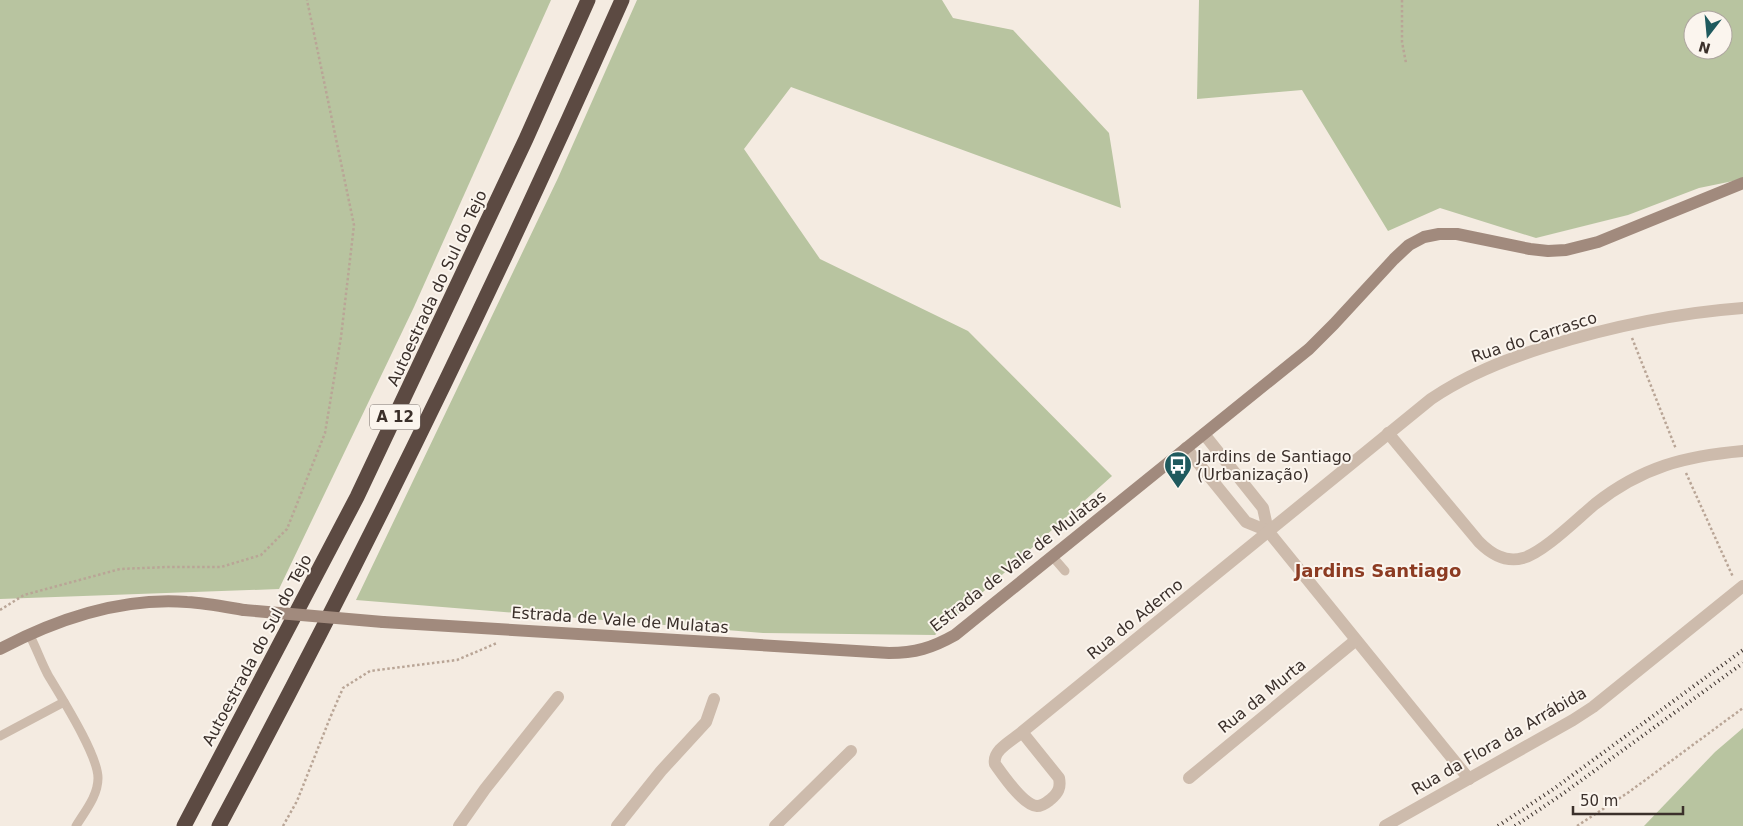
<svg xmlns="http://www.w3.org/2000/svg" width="1743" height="826" viewBox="0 0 1743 826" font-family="'DejaVu Sans',sans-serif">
  <rect width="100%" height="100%" fill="#f4ebe1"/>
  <g fill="#b8c4a0" fill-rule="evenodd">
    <path d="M0 0H551L414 307 279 589 0 599Z"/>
    <path d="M637 0H942L953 18 1013 30 1109 133 1121 208 791 87 744 149 820 259 968 331 1112 476 935 635 763 633 356 600 558 178Z"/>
    <path d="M1199 0H1743V179L1699 188 1628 215 1536 238 1440 208 1388 231 1302 90 1197 99ZM1693 20H1723V50H1693Z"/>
    <path d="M1743 728V826H1644L1715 752Z"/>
  </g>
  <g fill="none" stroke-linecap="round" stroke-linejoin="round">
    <g stroke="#b9a596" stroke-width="2.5" stroke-dasharray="2.5 2.5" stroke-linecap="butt">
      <path d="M1402 0V42L1406 63"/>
      <path d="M1632 338 1676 449"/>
      <path d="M1686 473 1733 577"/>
      <path d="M0 610 24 595 120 569 167 567H221L261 555 287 529 325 433 341 337 354 225 307 0"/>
      <path d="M283 826 297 801 330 718 343 688 370 671 457 660 497 643"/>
      <path d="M1577 826 1629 792 1743 708"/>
    </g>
    <g stroke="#cdbbac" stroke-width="9">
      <path d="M1052 556 1065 571"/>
      <path d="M29 634C36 647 41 662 48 675 61 697 98 755 98 778 98 796 85 811 76 826"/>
      <path d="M0 736 64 702"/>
    </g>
    <g stroke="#cdbbac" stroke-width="12">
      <path d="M1388 433 1479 542C1491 554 1505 563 1523 558 1543 553 1577 519 1595 504 1642 467 1685 456 1743 451"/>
      <path d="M1204 434 1263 508 1268 531 1469 779"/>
      <path d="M1186 448 1246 522 1268 531"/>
      <path d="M1022 732 1059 778C1061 788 1058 793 1051 799 1047 802 1043 806 1037 806 1023 805 1003 775 995 764 992 750 1013 740 1022 732L1431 399C1466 375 1504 360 1545 347 1609 327 1676 313 1743 308"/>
      <path d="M1189 778 1356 640"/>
      <path d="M459 826 485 789 558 697"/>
      <path d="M617 826 661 771 706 722 714 699"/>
      <path d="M775 826 851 751"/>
      <path d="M1385 826 1573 720 1593 707 1743 586"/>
    </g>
    <g stroke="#a18a7d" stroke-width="12">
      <path d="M383 622 889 653C915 653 932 648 955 635L1309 349 1334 324 1394 259 1409 245 1424 237 1439 234H1457L1530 249 1548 251 1566 250 1598 242 1743 183"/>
      <path d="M0 649C57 619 121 597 187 602 206 603 226 607 244 610"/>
    </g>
    <g stroke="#5c4a42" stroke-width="15">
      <path d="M184 826 357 497 526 139 588 0"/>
      <path d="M219 826C364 556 498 280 622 0"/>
    </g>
    <g stroke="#3b302b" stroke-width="4" stroke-dasharray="1 4" stroke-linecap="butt">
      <path d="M1498 826 1555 788 1743 650"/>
      <path d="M1515 826 1561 795 1743 663"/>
    </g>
    <path stroke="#a18a7d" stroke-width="12" d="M244 610 383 622"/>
  </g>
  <defs>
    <g id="bus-pin" transform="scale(1.4375)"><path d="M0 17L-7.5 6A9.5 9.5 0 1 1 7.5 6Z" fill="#1f5a5e" stroke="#fbf5ee"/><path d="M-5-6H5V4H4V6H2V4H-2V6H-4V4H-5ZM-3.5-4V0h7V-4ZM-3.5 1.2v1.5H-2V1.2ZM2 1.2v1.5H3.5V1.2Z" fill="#fff"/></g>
  </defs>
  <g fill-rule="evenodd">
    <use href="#bus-pin" x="1178" y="465"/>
  </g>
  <g text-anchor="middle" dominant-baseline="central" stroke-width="4" stroke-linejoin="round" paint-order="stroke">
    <rect fill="#fbf5ee" stroke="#756b66" stroke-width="1" x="370" y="404.5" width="50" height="25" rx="4"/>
    <g font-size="15" font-weight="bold" fill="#3b302b">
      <text x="395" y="417">A 12</text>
    </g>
    <g font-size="16" fill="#3b302b" stroke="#fbf5ee">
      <text transform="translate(437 288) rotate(-65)">Autoestrada do Sul do Tejo</text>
      <text transform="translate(1534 337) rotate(-18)">Rua do Carrasco</text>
      <text transform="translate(1018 561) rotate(-38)">Estrada de Vale de Mulatas</text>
      <text transform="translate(1135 619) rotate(-39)">Rua do Aderno</text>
      <text transform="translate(620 620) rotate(4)">Estrada de Vale de Mulatas</text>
      <text transform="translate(257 650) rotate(-62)">Autoestrada do Sul do Tejo</text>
      <text transform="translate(1262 696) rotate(-39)">Rua da Murta</text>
      <text transform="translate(1499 741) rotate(-30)">Rua da Flora da Arrábida</text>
    </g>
    <g font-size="16" fill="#3b302b" stroke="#fbf5ee" text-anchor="start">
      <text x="1197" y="456">Jardins de Santiago<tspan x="1197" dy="18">(Urbanização)</tspan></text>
    </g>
    <g font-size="18" font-weight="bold" fill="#8c3b22" stroke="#fbf5ee">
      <text x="1378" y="570">Jardins Santiago</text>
    </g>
  </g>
  <g transform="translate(1708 35) rotate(196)"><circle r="24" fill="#fbf5ee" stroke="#aea6a0"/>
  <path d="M0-4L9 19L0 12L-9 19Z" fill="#1f5a5e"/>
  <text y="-8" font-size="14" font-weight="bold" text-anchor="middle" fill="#3b302b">N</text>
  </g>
  <path d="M1573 806v8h110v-8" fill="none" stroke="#3b302b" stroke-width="2.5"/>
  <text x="1580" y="806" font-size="15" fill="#3b302b" stroke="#fbf5ee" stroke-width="4" paint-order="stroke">50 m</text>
</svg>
